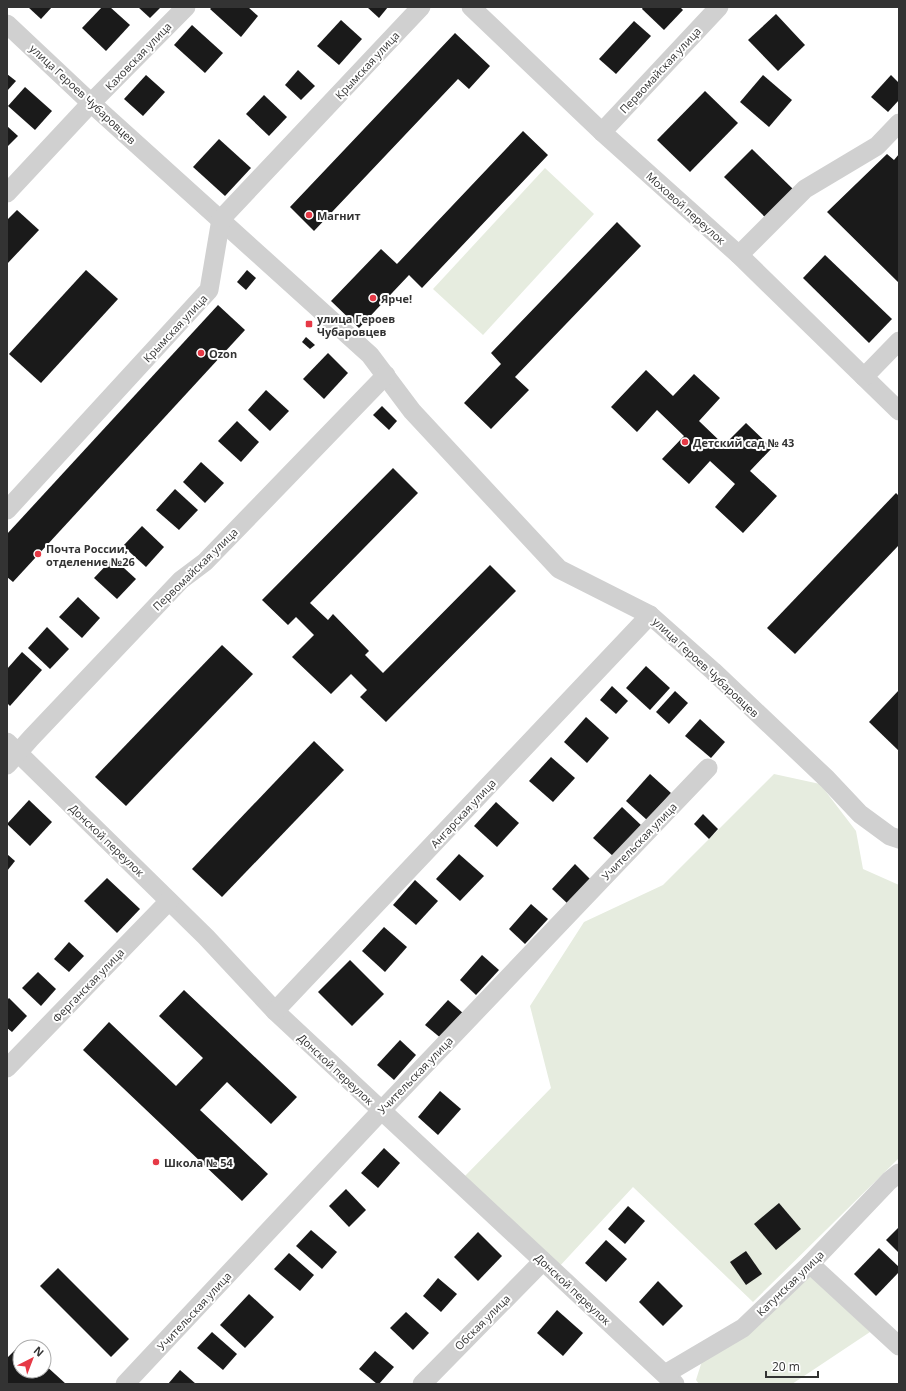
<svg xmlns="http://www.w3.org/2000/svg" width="906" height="1391" viewBox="0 0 906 1391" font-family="'Open Sans',sans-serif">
  <rect width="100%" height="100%" fill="#fff"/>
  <g fill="#e6ecdf">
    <path d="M545 168 594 214 483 335 433 289Z"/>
    <path d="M774 774 820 784 856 831 863 869 899 885V1158L753 1302 633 1187 558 1268 464 1177 551 1088 530 1006 584 922 663 885Z"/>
    <path d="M812 1275 870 1332 792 1384H699L696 1380 702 1361Z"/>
  </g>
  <g fill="#1a1a1a">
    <path d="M28 7H52L41 19Z"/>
    <path d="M102 7H110L130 25 106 51 82 28Z"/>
    <path d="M138 7H161L150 18Z"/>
    <path d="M212 7H248L258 16 241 37 210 9Z"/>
    <path d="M367 7H388L379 18Z"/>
    <path d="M643 7H680L683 10 664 30 642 9Z"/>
    <path d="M776 14 805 45 778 71 748 40Z"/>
    <path d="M341 20 362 39 339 65 317 46Z"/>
    <path d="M634 21 651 36 616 74 599 59Z"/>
    <path d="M192 25 223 53 205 73 174 45Z"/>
    <path d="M455 33 490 66 469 89 458 79 314 231 290 207Z"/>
    <path d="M298 70 315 86 301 100 285 85Z"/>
    <path d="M7 74 16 81 7 91Z"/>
    <path d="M146 75 165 92 143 116 124 99Z"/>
    <path d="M763 75 792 100 769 127 740 102Z"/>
    <path d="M891 75 899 83V100L888 112 871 97Z"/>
    <path d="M25 87 52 111 35 130 8 106Z"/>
    <path d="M705 91 738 123 690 172 657 140Z"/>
    <path d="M264 95 287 117 269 136 246 114Z"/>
    <path d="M7 126 18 136 7 147Z"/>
    <path d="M523 131 548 155 422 288 409 275 359 328 331 301 381 249 397 264Z"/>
    <path d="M219 139 251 168 225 196 193 167Z"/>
    <path d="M752 149 796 192 768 220 724 177Z"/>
    <path d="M887 154 894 160 899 154V283L827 212Z"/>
    <path d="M17 210 39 230 7 264V220Z"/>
    <path d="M617 222 641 246 515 377 529 390 491 429 464 403 501 364 491 353Z"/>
    <path d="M825 255 892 319 869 343 803 278Z"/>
    <path d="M86 270 118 299 41 383 9 354Z"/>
    <path d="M247 270 256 278 246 290 237 282Z"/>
    <path d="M218 305 245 330 13 582 7 577V534Z"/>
    <path d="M306 337 315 345 310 349 302 342Z"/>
    <path d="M328 353 348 373 324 399 303 379Z"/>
    <path d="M646 370 673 396 694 374 720 398 699 421 724 445 746 423 772 448 750 471 777 496 743 533 715 507 735 484 710 461 689 484 662 459 684 436 657 410 637 432 611 407Z"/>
    <path d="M266 390 289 411 270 431 248 410Z"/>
    <path d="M382 406 397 421 389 430 373 415Z"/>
    <path d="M237 421 259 442 241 462 218 441Z"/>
    <path d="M201 462 224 483 205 503 183 482Z"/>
    <path d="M393 468 418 493 310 603 328 620 333 614 369 651 365 655 383 673 490 565 516 591 386 722 360 697 367 690 351 674 331 694 292 657 314 635 296 617 288 625 262 600Z"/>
    <path d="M175 489 198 510 179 530 156 510Z"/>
    <path d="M896 493 899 496V545L795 654 767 628Z"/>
    <path d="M142 526 164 547 146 567 123 546Z"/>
    <path d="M113 558 136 579 117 599 94 578Z"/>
    <path d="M78 597 100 618 82 638 59 617Z"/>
    <path d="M47 627 69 649 50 669 28 648Z"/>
    <path d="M222 645 253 674 126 806 95 777Z"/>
    <path d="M22 652 42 670 10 706 7 703V669Z"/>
    <path d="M646 666 670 688 650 710 626 688Z"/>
    <path d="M612 686 628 701 616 714 600 700Z"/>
    <path d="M899 690V751L869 722Z"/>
    <path d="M675 691 688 703 669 724 656 712Z"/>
    <path d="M586 717 609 738 587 763 564 742Z"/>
    <path d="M700 719 725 742 711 758 685 736Z"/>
    <path d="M314 741 344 770 222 897 192 869Z"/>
    <path d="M551 757 575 778 553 802 529 781Z"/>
    <path d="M650 774 671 793 647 820 626 801Z"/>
    <path d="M29 800 52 822 30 846 7 824Z"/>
    <path d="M496 802 519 823 497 847 474 826Z"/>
    <path d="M622 807 642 826 614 857 593 838Z"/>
    <path d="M703 814 718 829 709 839 694 824Z"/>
    <path d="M7 854 15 861 7 871Z"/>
    <path d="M459 854 484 876 460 901 436 879Z"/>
    <path d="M575 864 591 880 568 904 552 889Z"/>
    <path d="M107 878 140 909 117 933 84 901Z"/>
    <path d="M415 880 438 901 416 925 393 905Z"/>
    <path d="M531 904 548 919 525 944 509 929Z"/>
    <path d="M384 927 407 947 385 972 362 951Z"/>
    <path d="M69 942 84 956 69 972 54 959Z"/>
    <path d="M482 955 499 970 476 995 460 980Z"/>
    <path d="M350 960 384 994 352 1026 318 992Z"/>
    <path d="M38 972 56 989 41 1006 22 988Z"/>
    <path d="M184 990 297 1097 271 1124 227 1082 200 1110 268 1174 242 1201 83 1050 109 1022 176 1086 203 1058 159 1016Z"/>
    <path d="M9 998 27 1016 12 1032 7 1028V1000Z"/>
    <path d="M448 1000 464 1014 442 1039 425 1025Z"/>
    <path d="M400 1040 416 1055 394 1080 377 1065Z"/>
    <path d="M440 1091 461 1109 438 1135 418 1117Z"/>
    <path d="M384 1148 400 1163 378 1188 361 1173Z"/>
    <path d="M346 1189 366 1210 349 1227 329 1206Z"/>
    <path d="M779 1203 801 1229 776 1250 754 1224Z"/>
    <path d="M628 1206 645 1221 625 1244 608 1229Z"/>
    <path d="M899 1227V1253L886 1240Z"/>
    <path d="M311 1230 337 1252 322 1269 296 1246Z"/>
    <path d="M478 1232 502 1256 478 1281 454 1257Z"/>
    <path d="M606 1240 627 1259 606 1282 585 1263Z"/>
    <path d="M879 1248 899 1267V1272L876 1296 854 1274Z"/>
    <path d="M746 1251 762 1274 746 1285 730 1262Z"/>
    <path d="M289 1253 314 1275 300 1291 274 1269Z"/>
    <path d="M58 1268 129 1339 111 1357 40 1286Z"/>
    <path d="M438 1278 457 1294 441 1312 423 1296Z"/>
    <path d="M658 1281 683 1306 663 1326 639 1302Z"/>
    <path d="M249 1294 274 1317 245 1348 220 1325Z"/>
    <path d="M557 1310 583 1333 563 1356 537 1333Z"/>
    <path d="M406 1312 429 1333 413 1350 390 1328Z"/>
    <path d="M212 1332 237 1354 223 1370 197 1348Z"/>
    <path d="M22 1343 27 1347H20V1371H44V1364L66 1384H7V1358Z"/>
    <path d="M375 1351 394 1367 379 1384H377L359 1369Z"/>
    <path d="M180 1370 196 1384H168Z"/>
  </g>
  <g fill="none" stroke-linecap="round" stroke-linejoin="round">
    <g stroke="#d0d0d0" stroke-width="19">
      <path d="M471 7 602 132 739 255 899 411"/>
      <path d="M7 24 91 103 370 355 412 411 559 569 650 615 713 671 827 779 860 814 890 836 899 839"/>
      <path d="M602 132 719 7"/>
      <path d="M7 193 91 103 186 7"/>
      <path d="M739 255 805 189 877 146 899 123"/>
      <path d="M864 377 899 341"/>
      <path d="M7 510 209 290 221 219 421 7"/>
      <path d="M7 742 206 937 275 1011 675 1384"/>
      <path d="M7 765 31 738 181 580 205 562 386 375"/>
      <path d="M275 1011 650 615"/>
      <path d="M7 1068 169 901"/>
      <path d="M810 1264 899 1346"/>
      <path d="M665 1374 743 1328 810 1264 889 1181 899 1173"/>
      <path d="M125 1384 381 1111 708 768"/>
      <path d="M422 1384 543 1261"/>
    </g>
  </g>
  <g fill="#e63946" stroke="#fff" stroke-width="1.5">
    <circle cx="309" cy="215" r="4"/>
    <circle cx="373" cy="298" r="4"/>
    <rect x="305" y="320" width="8" height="8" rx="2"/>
    <circle cx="201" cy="353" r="4"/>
    <circle cx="685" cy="442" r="4"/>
    <circle cx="38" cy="554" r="4"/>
    <circle cx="156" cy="1162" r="4"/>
  </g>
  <g text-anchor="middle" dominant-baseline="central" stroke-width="4" stroke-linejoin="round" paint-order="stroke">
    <g font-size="11" fill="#333" stroke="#fff">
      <text transform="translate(138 56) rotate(-46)">Каховская улица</text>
      <text transform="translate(367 65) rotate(-47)">Крымская улица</text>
      <text transform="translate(660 70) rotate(-47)">Первомайская улица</text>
      <text transform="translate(83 94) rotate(43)">улица Героев Чубаровцев</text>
      <text transform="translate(686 208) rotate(42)">Моховой переулок</text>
      <text transform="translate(175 328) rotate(-47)">Крымская улица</text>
      <text transform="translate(195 569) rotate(-44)">Первомайская улица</text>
      <text transform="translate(706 667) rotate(43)">улица Героев Чубаровцев</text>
      <text transform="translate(463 813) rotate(-47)">Ангарская улица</text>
      <text transform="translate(107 840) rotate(44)">Донской переулок</text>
      <text transform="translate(639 841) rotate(-46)">Учительская улица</text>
      <text transform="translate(88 985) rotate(-46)">Ферганская улица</text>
      <text transform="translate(336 1069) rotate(43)">Донской переулок</text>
      <text transform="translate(415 1075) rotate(-46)">Учительская улица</text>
      <text transform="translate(790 1283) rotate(-44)">Катунская улица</text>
      <text transform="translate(573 1289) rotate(43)">Донской переулок</text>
      <text transform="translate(194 1311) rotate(-47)">Учительская улица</text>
      <text transform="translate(482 1322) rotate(-45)">Обская улица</text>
    </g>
    <g font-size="11" font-weight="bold" fill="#333" stroke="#fff" text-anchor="start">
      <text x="317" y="215">Магнит</text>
      <text x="381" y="298">Ярче!</text>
      <text x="317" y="318">улица Героев<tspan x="317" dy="13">Чубаровцев</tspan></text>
      <text x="209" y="353">Ozon</text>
      <text x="693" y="442">Детский сад № 43</text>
      <text x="46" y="548">Почта России,<tspan x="46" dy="13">отделение №26</tspan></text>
      <text x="164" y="1162">Школа № 54</text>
    </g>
  </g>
  <rect width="906" height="1391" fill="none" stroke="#333333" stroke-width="16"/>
  <g transform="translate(32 1359) rotate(42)"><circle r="19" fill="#ffffff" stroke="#adadad"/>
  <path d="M0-3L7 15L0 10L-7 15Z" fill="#e63946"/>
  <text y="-6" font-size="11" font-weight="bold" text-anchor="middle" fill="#333333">N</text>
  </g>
  <path d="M766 1371v6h52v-6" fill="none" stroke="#333333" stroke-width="2"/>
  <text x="772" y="1371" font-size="12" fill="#333333" stroke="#ffffff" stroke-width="3" paint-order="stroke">20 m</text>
</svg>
